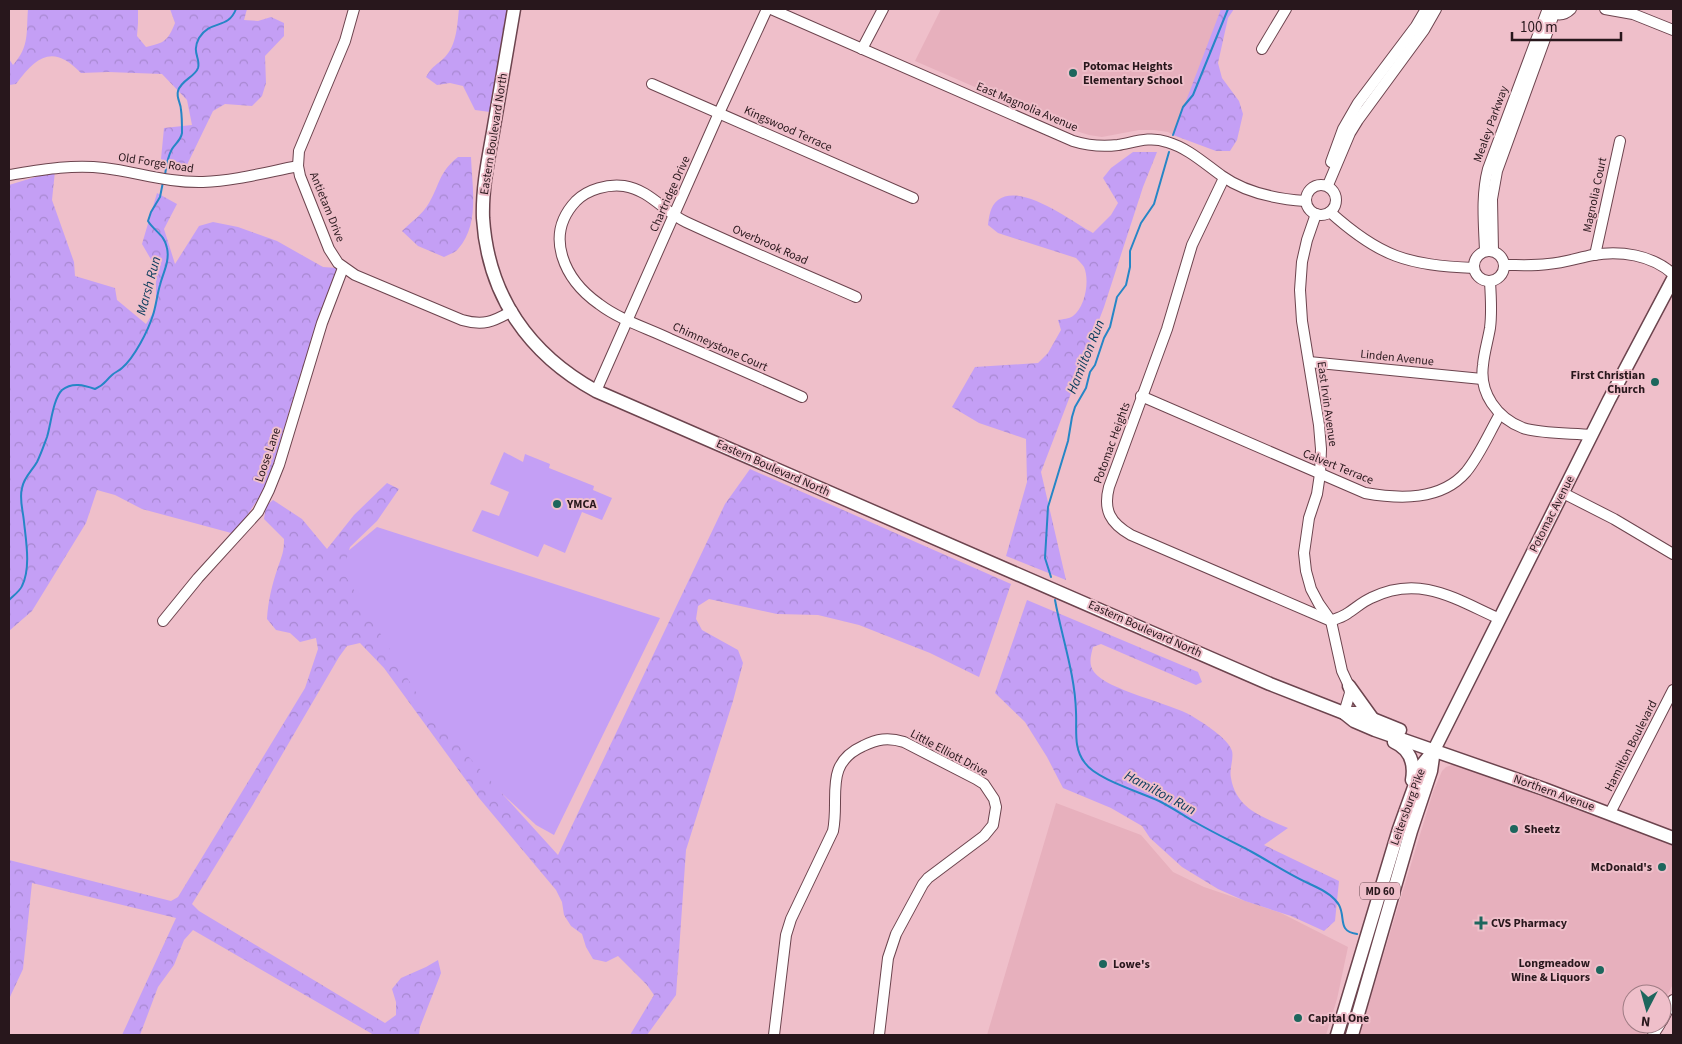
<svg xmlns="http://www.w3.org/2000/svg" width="1682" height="1044" viewBox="0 0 1682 1044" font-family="'Source Sans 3',sans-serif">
  <defs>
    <pattern id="forest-crowns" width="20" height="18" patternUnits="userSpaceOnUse" patternTransform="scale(1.25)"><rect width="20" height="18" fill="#c49ff5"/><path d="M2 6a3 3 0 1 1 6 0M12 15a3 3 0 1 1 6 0" fill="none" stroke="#a888d1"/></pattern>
  </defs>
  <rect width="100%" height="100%" fill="#efbfca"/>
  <g fill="#e7b0bd">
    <path d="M941 9H1228L1193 95 1183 107 1173 135 1168 132 1154 130H1139L1102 137 1089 135 1076 131 915 61Z"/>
    <path d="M1452 765H1457L1631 828 1673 846V984L1662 1006V994H1632V1024H1651L1644 1035H1359L1433 792 1442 771 1446 767Z"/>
    <path d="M1056 803 1141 835 1173 872 1204 887 1281 913 1348 947 1337 999 1326 1035H987Z"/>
  </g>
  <g fill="#c49ff5">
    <path d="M504 452 523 462 525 454 550 464 549 468 594 486 593 490 612 498 602 520 582 512 565 553 544 544 538 557 472 531 482 510 499 516 509 492 490 484Z"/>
    <path d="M377 527 660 618 554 835 536 825 439 735 318 576Z"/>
  </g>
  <g fill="url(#forest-crowns)">
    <path d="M28 9H138V23L137 36 146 47C164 43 168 41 175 23L170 9H247L244 20 258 21 271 17 284 23V36L265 56 266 83 262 96 252 106 225 104 213 111 184 171 161 159 164 128 192 125 187 100 162 74 108 72 81 73C53 44 37 56 16 84L9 85V59L13 65C30 46 26 32 28 9Z"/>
    <path d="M459 9H510L490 112 475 110 463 86 450 83 437 85 426 77C433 65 436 66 445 57 457 44 457 26 459 9Z"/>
    <path d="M1221 9H1234L1228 18 1218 63 1222 78 1239 101 1243 114 1237 140 1230 151H1216L1173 135Z"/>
    <path d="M1133 152H1157L1143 187 1104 307 1041 472 1066 580 1006 556 1027 482 1026 439 979 423 952 407 975 367 1038 363 1048 353 1061 330 1058 320C1063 319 1069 319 1073 316 1085 307 1090 281 1084 267 1082 264 1079 261 1076 258L998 233 988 225C989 217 990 206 998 200 1021 182 1072 222 1093 233L1111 215 1118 203 1103 178 1111 168Z"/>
    <path d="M458 157H471C472 187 480 225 458 249 455 253 449 254 444 257L418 246 402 231C411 222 422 215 429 203 440 184 439 172 458 157Z"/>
    <path d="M55 171 52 200 74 262 75 276 115 288 117 300 146 324 156 308V268L142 244 157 193 177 204 164 229 175 264 199 226 213 222 238 227 277 241 323 267 337 268 291 405 267 485 235 534 142 509 115 495 97 490 86 523 32 611 9 631V185Z"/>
    <path d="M750 469 1011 584 979 677 930 653 859 625 818 615 777 614 709 599 698 606 696 619 702 630 738 650 743 663 733 701 686 850 676 995 647 1035H630L654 995 647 985 618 956 606 962 593 959 586 947 582 934 571 926 564 915 562 902 556 890 479 798 384 668 360 643 347 646 339 657 252 806 192 904 199 911 385 1023 396 1015V1002L392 989 401 978 426 967 438 960 441 973 420 1027 419 1035H374L193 930 184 940 174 965 158 987 140 1035H122L176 918 32 883 23 969 9 999V860L171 901 178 897 305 688 318 649 316 638 300 642 290 633 276 630 267 619C268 602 272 584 278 567 282 555 284 552 284 539L264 519 266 506 273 500 302 519 327 549 354 515 387 483 399 489 377 521 350 547 343 572 428 712 558 855 725 504Z"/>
    <path d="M1027 600 1198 672 1202 682 1196 685 1101 644 1093 647C1091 655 1088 664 1094 672 1107 690 1170 703 1192 716 1203 723 1228 738 1232 751 1234 759 1229 769 1231 778 1236 809 1263 817 1288 828L1264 845 1339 881 1335 921 1324 931 1291 916 1245 901 1218 889 1182 867 1150 838 1142 826 1111 808 1063 788 1047 757 1025 722 995 693Z"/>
  </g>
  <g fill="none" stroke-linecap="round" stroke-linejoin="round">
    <g stroke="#2686c6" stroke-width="2">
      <path d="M1173 135 1183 107 1193 95 1228 9"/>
      <path d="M165 175C166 167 168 156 172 149 175 144 181 140 182 133 182 126 182 116 181 110 181 103 176 98 178 91 181 80 195 77 198 68 201 58 191 53 199 38 211 19 228 30 236 9"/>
      <path d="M1051 577 1045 558 1048 507 1068 441 1072 417 1075 407 1086 388 1090 372 1095 365 1104 338 1110 327 1117 297 1126 285 1130 267V251L1141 223 1154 204 1169 152"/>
      <path d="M9 600C13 596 20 591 22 586 31 568 26 541 24 522 23 510 19 499 22 488 24 477 32 471 37 462 41 454 44 445 47 437 51 424 53 399 62 390 72 382 84 385 95 389 106 384 104 382 112 375 115 372 119 371 122 368 134 358 148 331 153 315 156 306 157 295 160 285 163 273 170 261 167 248 165 235 154 231 148 221L151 212 160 197 163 182"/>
      <path d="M1055 600C1062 638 1075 674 1076 712 1077 730 1073 748 1085 763 1096 779 1140 792 1159 801 1171 807 1183 815 1195 822 1214 833 1233 842 1252 852 1272 863 1291 876 1312 885 1321 889 1334 896 1339 905 1346 918 1337 931 1357 934"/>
    </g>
    <g stroke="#6c444e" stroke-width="12">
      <g id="minor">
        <path d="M354 9 345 41 299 151 298 166 300 176 329 249 338 263 355 275 462 320C483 326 493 322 512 311"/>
        <path d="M771 9 1073 141C1089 146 1102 147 1118 145 1135 142 1150 136 1167 142 1188 148 1205 164 1222 176 1246 193 1277 199 1305 201"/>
        <path d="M1605 9 1633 14 1673 30"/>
        <path d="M1548 11C1557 16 1564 16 1571 9"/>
        <path d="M862 49 883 9"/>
        <path d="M1262 49 1286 9"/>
        <path d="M652 84 913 198"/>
        <path d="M1331 162 1343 129 1358 103 1416 26 1426 9"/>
        <path d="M9 175C40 170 72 164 104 168 137 172 169 183 203 182 235 181 267 172 298 166"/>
        <path d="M1224 178 1192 245 1167 329 1109 487C1103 510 1110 523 1131 535L1331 621"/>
        <circle cx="1321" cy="200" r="15"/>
        <path d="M1328 185 1350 133 1358 120 1424 30 1436 9"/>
        <path d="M1330 212C1380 257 1407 265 1474 268"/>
        <path d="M1316 214 1307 240 1302 262 1300 290 1302 321 1319 425 1321 449 1320 474 1317 494 1309 518 1304 553 1306 571 1311 589 1319 604 1331 621 1342 671 1349 686 1350 693 1344 713"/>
        <circle cx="1489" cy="266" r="15"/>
        <path d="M1485 251C1484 223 1481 196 1488 169L1547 11"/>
        <path d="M1493 251 1492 199 1497 171 1554 14"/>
        <path d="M1595 255 1620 141"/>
        <path d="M1505 265C1519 265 1534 266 1548 264 1563 263 1578 258 1593 255 1620 250 1652 255 1673 274"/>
        <path d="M1490 282C1491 297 1492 313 1490 328 1488 340 1484 353 1483 365 1479 393 1497 418 1523 428 1541 434 1572 433 1592 435"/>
        <path d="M1309 362 1482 379"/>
        <path d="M596 391 719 113 767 9"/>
        <path d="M1141 396 1365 493C1399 499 1441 501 1466 472 1480 455 1489 433 1500 414"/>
        <path d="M802 397C758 377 714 358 670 339 647 328 620 320 599 304 565 280 543 236 576 201 588 189 608 184 624 186 650 190 664 212 686 222 742 248 799 272 856 297"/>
        <path d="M1563 493 1614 519 1673 554"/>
        <path d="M163 621 198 578 258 512 269 490 279 465 322 323 343 268"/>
        <path d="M1331 621C1337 618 1343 617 1348 613 1356 608 1362 602 1371 598 1420 574 1455 599 1500 619"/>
        <path d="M1610 813 1673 690"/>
        <path d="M1662 1021 1673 1000"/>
        <path d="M774 1035 786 935 791 919 833 831C840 797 823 764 863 746 877 739 888 737 904 742L976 779 984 784 994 799 996 807 993 825 984 836 928 878 923 884 896 934 888 958 879 1035"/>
        <path d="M1653 1035 1660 1024"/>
      </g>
    </g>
    <g stroke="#6c444e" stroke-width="15">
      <g id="major">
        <path d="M514 9C507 50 500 91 493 132 488 160 482 189 483 218 488 296 529 354 596 391L1270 684 1344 713 1354 721 1375 730 1544 789 1673 838"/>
        <path d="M1349 686 1372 718"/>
        <path d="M1344 713H1358L1400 730"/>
        <path d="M1394 742C1410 749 1415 763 1412 780"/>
        <path d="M1337 1035 1399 829 1422 765 1434 750 1609 400 1673 279"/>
        <path d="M1352 1035 1411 831 1431 771 1434 750"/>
      </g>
    </g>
    <use href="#minor" stroke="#fff" stroke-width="10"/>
    <use href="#major" stroke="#fff" stroke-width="12"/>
  </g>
  <g fill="#1d665d" stroke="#efbfca" stroke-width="2">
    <circle cx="1073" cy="73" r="5"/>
    <circle cx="1655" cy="382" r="5"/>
    <circle cx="557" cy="504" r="5"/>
    <circle cx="1514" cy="829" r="5"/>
    <circle cx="1662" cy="867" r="5"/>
    <path d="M1478.5 915.5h5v5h5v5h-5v5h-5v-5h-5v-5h5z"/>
    <circle cx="1103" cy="964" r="5"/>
    <circle cx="1600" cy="970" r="5"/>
    <circle cx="1298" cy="1018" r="5"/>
  </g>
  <g text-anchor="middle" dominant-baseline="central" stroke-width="4" stroke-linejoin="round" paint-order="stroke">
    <rect fill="#efbfca" stroke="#644950" stroke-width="1" x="1360" y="882.5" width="40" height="17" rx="4"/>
    <g font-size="11" font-weight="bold" fill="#28171c">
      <text x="1380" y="891">MD 60</text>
    </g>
    <g font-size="12" font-weight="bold" fill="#28171c" stroke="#efbfca" text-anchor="start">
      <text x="1083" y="66">Potomac Heights<tspan x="1083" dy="14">Elementary School</tspan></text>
      <text x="1645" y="375" text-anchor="end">First Christian<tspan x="1645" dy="14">Church</tspan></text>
      <text x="567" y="504">YMCA</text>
      <text x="1524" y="829">Sheetz</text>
      <text x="1652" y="867" text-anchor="end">McDonald's</text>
      <text x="1491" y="923">CVS Pharmacy</text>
      <text x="1590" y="963" text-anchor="end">Longmeadow<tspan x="1590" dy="14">Wine &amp; Liquors</tspan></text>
      <text x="1113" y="964">Lowe's</text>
      <text x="1308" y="1018">Capital One</text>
    </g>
    <g font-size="12" fill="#28171c" stroke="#efbfca">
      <text transform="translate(1027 107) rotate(23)">East Magnolia Avenue</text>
      <text transform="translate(1491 124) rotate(-70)">Mealey Parkway</text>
      <text transform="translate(788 129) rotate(24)">Kingswood Terrace</text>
      <text transform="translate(494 134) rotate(-81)">Eastern Boulevard North</text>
      <text transform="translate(156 163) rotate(9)">Old Forge Road</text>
      <text transform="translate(670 194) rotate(-66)">Chartridge Drive</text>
      <text transform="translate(1595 195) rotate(-78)">Magnolia Court</text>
      <text transform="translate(327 207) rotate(68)">Antietam Drive</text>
      <text transform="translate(770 245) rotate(24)">Overbrook Road</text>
      <text transform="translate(720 347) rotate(24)">Chimneystone Court</text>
      <text transform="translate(1397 358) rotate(6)">Linden Avenue</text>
      <text transform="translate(1327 404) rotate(82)">East Irvin Avenue</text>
      <text transform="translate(1112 443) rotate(-70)">Potomac Heights</text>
      <text transform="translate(268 455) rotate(-71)">Loose Lane</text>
      <text transform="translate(1338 467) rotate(22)">Calvert Terrace</text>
      <text transform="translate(773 468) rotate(24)">Eastern Boulevard North</text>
      <text transform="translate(1552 514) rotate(-63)">Potomac Avenue</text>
      <text transform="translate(1145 629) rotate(24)">Eastern Boulevard North</text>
      <text transform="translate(1631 746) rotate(-63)">Hamilton Boulevard</text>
      <text transform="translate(949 753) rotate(28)">Little Elliott Drive</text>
      <text transform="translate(1554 793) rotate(20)">Northern Avenue</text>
      <text transform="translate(1408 807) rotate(-70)">Leitersburg Pike</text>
    </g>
    <g font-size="14" font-style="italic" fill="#083b5c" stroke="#efbfca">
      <text transform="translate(149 286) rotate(-75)">Marsh Run</text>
      <text transform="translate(1086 357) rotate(-68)">Hamilton Run</text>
      <text transform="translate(1160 793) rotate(28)">Hamilton Run</text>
    </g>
  </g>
  <rect width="1682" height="1044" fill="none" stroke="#28171c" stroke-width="20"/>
  <g transform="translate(1647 1009) rotate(186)"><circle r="24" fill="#efbfca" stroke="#9f7c84"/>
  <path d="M0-4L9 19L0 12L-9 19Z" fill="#1d665d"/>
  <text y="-8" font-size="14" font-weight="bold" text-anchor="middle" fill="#28171c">N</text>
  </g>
  <path d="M1512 32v8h109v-8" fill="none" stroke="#28171c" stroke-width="2.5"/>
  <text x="1520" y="32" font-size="15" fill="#28171c" stroke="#efbfca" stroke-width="4" paint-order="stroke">100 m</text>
</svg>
